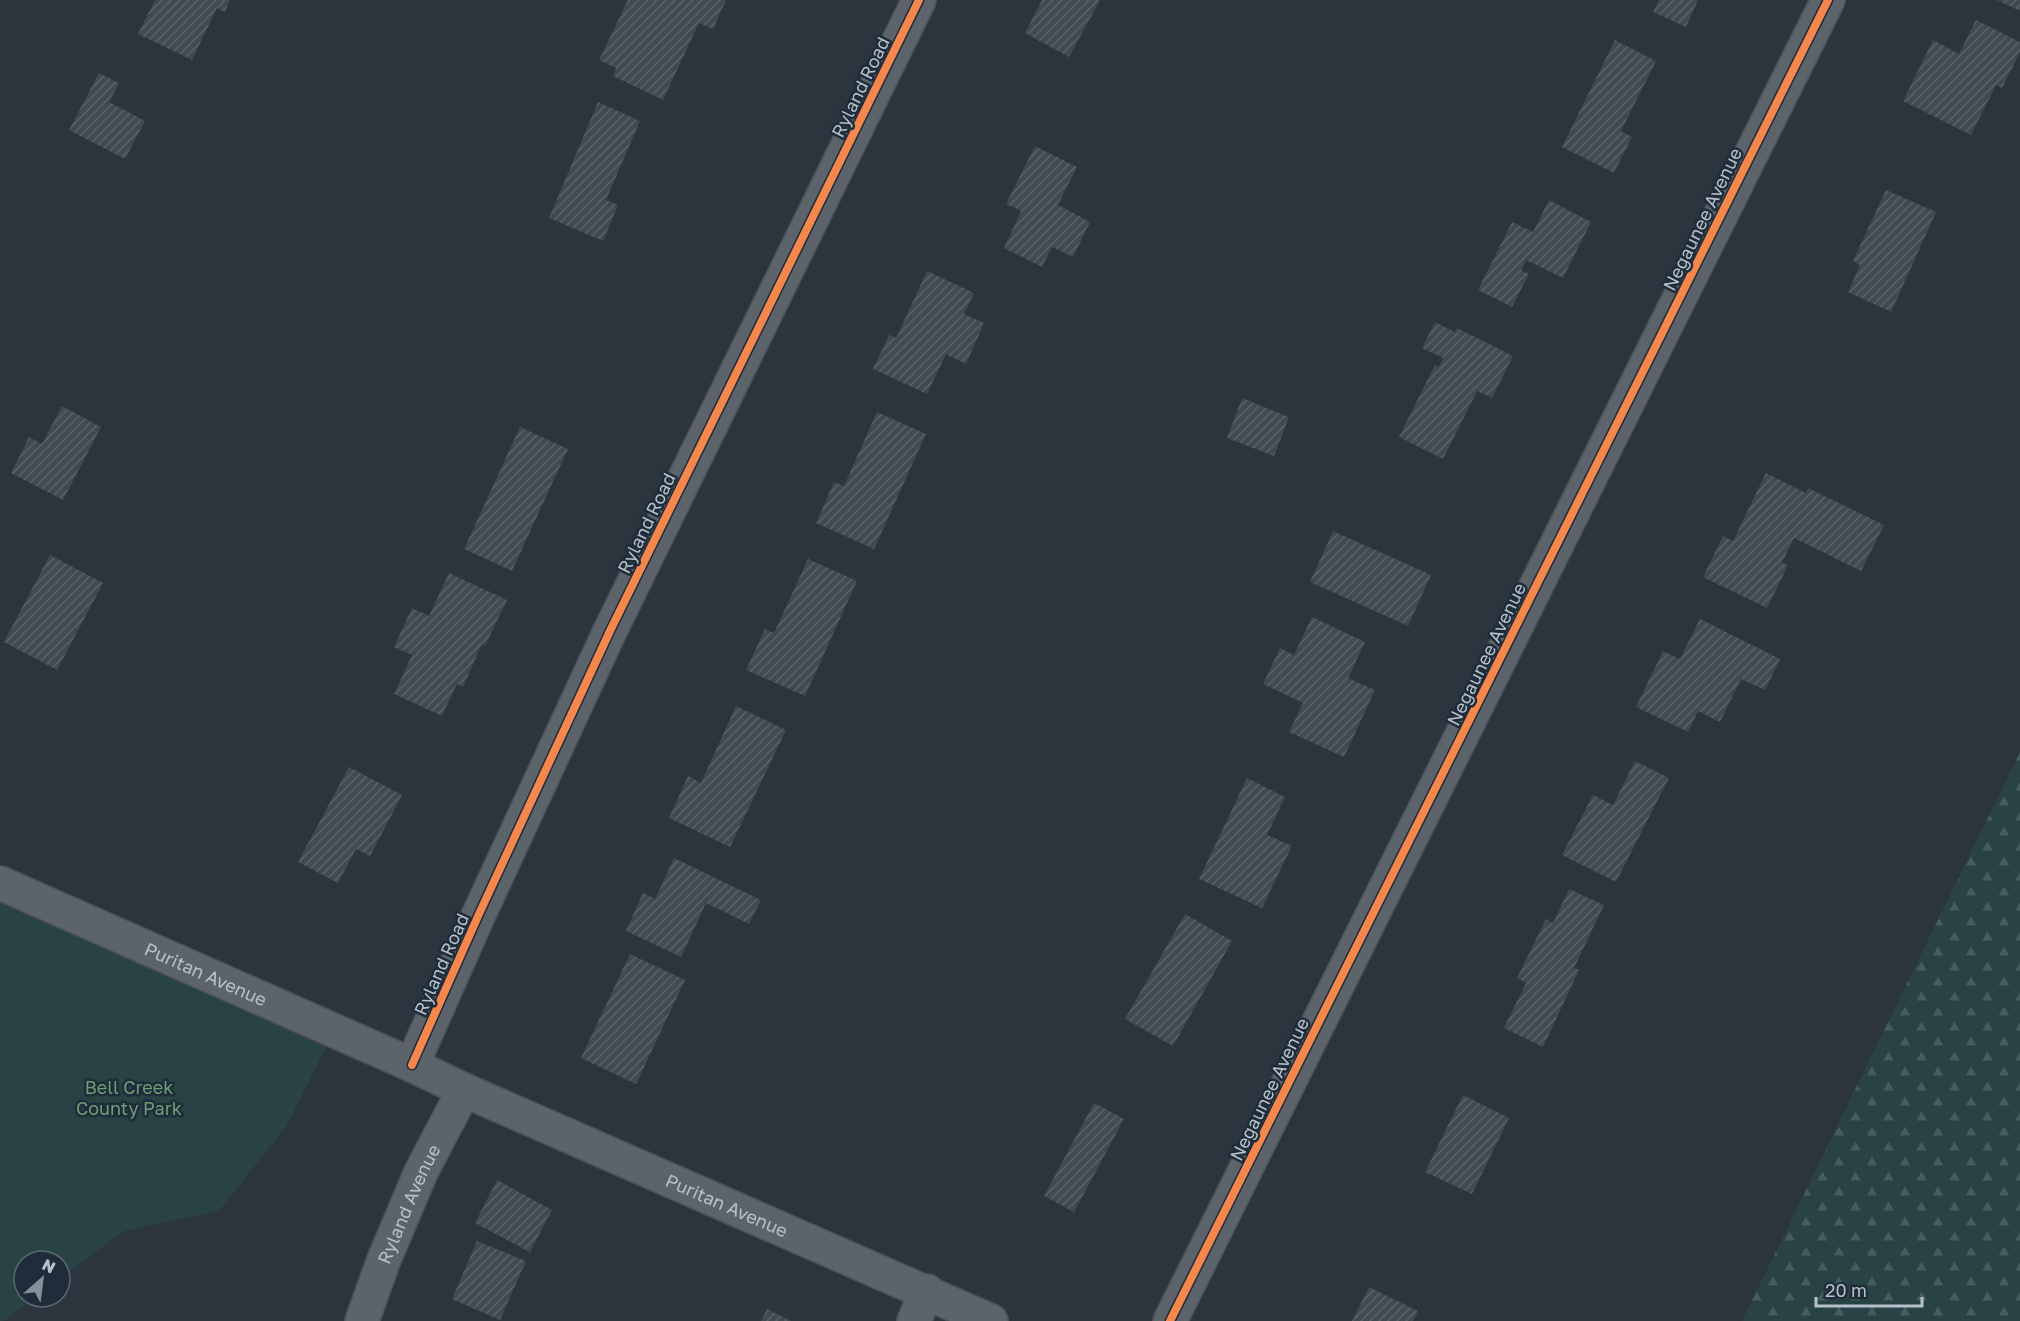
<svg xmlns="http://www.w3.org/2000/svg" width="2020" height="1321" viewBox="0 0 2020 1321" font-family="'Golos Text',sans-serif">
  <defs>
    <pattern id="forest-firs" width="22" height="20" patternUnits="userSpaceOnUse" patternTransform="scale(1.5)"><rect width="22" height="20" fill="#294244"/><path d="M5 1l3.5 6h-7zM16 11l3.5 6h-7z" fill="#465c5e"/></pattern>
    <pattern id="building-hatch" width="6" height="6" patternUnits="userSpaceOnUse" patternTransform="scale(1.5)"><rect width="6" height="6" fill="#424950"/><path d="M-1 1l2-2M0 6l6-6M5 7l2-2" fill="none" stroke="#5b6168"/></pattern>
  </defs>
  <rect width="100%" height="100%" fill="#2c353d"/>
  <path fill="#294244" d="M0 897 327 1045 286 1127 219 1211 124 1231 60 1279V1261H24V1297H36L4 1321H0Z"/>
  <path fill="url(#forest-firs)" d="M2020 752V1321H1742Z"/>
  <g fill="url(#building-hatch)">
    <path d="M155 0H230L225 12 217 8 192 60 138 34Z"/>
    <path d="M628 0H726L713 29 699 23 663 100 613 76 616 68 599 60Z"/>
    <path d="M1042 0H1100L1069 57 1025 33Z"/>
    <path d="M1659 0H1698L1686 27 1653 12Z"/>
    <path d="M1997 0H2020V11Z"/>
    <path d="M1976 20 2020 42V52L2002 88 1996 85 1971 135 1903 101 1933 40 1959 54Z"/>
    <path d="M1615 40 1656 61 1621 131 1632 137 1614 173 1562 147Z"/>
    <path d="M99 73 119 83 109 102 145 121 125 159 69 130Z"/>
    <path d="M598 102 640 121 606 200 618 205 603 241 549 218Z"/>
    <path d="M1035 146 1077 167 1058 205 1090 222 1073 257 1052 247 1042 267 1004 248 1021 211 1006 204Z"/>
    <path d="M1886 190 1936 212 1891 312 1848 292 1860 265 1853 261Z"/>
    <path d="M1549 200 1591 222 1563 278 1526 260 1521 270 1529 274 1512 307 1478 290 1512 222 1533 232Z"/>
    <path d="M927 271 974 293 964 314 984 323 966 364 946 354 927 394 873 369 889 335 896 338Z"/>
    <path d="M1435 322 1455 332 1457 328 1513 356 1492 398 1477 391 1443 459 1399 437 1435 365 1439 367 1443 358 1422 348Z"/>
    <path d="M1242 398 1289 417 1274 456 1227 438Z"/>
    <path d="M62 406 101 427 63 500 11 473 29 437 42 444Z"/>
    <path d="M877 412 926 434 874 549 816 523 834 482 844 486Z"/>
    <path d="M520 427 568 449 512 571 464 549Z"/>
    <path d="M1766 473 1806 493 1808 488 1884 525 1861 571 1794 538 1782 563 1788 565 1767 608 1703 577 1723 536 1733 541Z"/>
    <path d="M1333 531 1431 575 1408 626 1310 582Z"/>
    <path d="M50 555 103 583 57 670 4 642Z"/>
    <path d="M808 559 857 581 805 696 746 670 765 629 774 633Z"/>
    <path d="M449 573 507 600 485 646 482 644 463 687 457 684 442 716 394 694 412 655 394 647 412 608 429 616Z"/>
    <path d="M1312 617 1365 642 1348 678 1375 690 1344 757 1289 732 1303 703 1263 684 1280 648 1294 655Z"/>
    <path d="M1700 619 1780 659 1765 690 1741 679 1720 722 1698 711 1688 732 1636 707 1663 651 1680 659Z"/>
    <path d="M736 706 786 730 730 847 669 818 688 776 701 783Z"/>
    <path d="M1635 761 1669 778 1616 882 1562 855 1593 795 1613 805Z"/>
    <path d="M349 767 402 795 370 856 356 849 338 883 298 862Z"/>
    <path d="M1247 778 1285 797 1267 835 1292 846 1262 908 1199 879Z"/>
    <path d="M674 858 761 900 749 924 706 903 681 957 626 931 643 893 655 899Z"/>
    <path d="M1569 889 1604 905 1574 968 1579 970 1543 1047 1504 1028 1526 983 1517 978 1546 919 1553 923Z"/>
    <path d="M1185 914 1232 941 1173 1046 1125 1019Z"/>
    <path d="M630 954 685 980 636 1084 581 1058Z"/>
    <path d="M1463 1095 1509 1118 1472 1194 1425 1172Z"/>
    <path d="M1094 1103 1124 1119 1074 1212 1044 1196Z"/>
    <path d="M497 1180 552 1210 530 1252 475 1223Z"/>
    <path d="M477 1241 526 1261 500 1320 452 1299Z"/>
    <path d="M1369 1287 1418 1311 1413 1321H1352Z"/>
    <path d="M767 1309 791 1321H761Z"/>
  </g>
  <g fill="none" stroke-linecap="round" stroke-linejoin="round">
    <g stroke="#4b5157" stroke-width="36">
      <g id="street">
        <path id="s1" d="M0 883 412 1065 464 1090 991 1321"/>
        <path d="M412 1065 479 914 610 631 919 0"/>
        <path id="s2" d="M362 1321 383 1262 421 1172 464 1090"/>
        <path d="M914 1321 927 1291"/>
        <path d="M1170 1321 1828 0"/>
      </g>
    </g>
    <use href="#street" stroke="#5d636a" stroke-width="33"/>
    <g stroke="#1f2c39" stroke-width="11">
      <g id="cycleway">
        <path d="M412 1065 479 914 610 631 919 0"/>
        <path d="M1170 1321 1828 0"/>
      </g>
    </g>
    <use href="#cycleway" stroke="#f5874c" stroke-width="8"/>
  </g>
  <g text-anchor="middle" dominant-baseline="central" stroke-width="5" stroke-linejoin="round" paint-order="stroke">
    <g font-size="18" fill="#b7c1cd" stroke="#1f2c39">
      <text transform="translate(860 87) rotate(-64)">Ryland Road</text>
      <text transform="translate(1702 219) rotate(-64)">Negaunee Avenue</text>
      <text transform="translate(646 523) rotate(-64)">Ryland Road</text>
      <text transform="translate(1486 654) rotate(-64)">Negaunee Avenue</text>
      <text transform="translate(441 964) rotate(-66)">Ryland Road</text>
      <text stroke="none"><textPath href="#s1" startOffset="225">Puritan Avenue</textPath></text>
      <text transform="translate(1269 1089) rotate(-64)">Negaunee Avenue</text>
      <text stroke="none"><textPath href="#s2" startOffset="126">Ryland Avenue</textPath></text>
      <text stroke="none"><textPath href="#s1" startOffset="795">Puritan Avenue</textPath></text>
    </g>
    <g font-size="18" fill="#6d9f75" stroke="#1f2c39">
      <text x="129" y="1087">Bell Creek<tspan x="129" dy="21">County Park</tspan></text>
    </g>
  </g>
  <g transform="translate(42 1279) rotate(28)"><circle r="28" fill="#1f2c39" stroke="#5c6874" stroke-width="1.5"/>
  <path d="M0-4.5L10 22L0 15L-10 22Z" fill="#86909b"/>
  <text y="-9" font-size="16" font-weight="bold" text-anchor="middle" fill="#b7c1cd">N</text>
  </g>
  <path d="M1816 1297v9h106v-9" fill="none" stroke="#b7c1cd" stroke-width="3"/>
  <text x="1825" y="1297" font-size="18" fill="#b7c1cd" stroke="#1f2c39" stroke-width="4.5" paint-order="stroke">20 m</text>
</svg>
